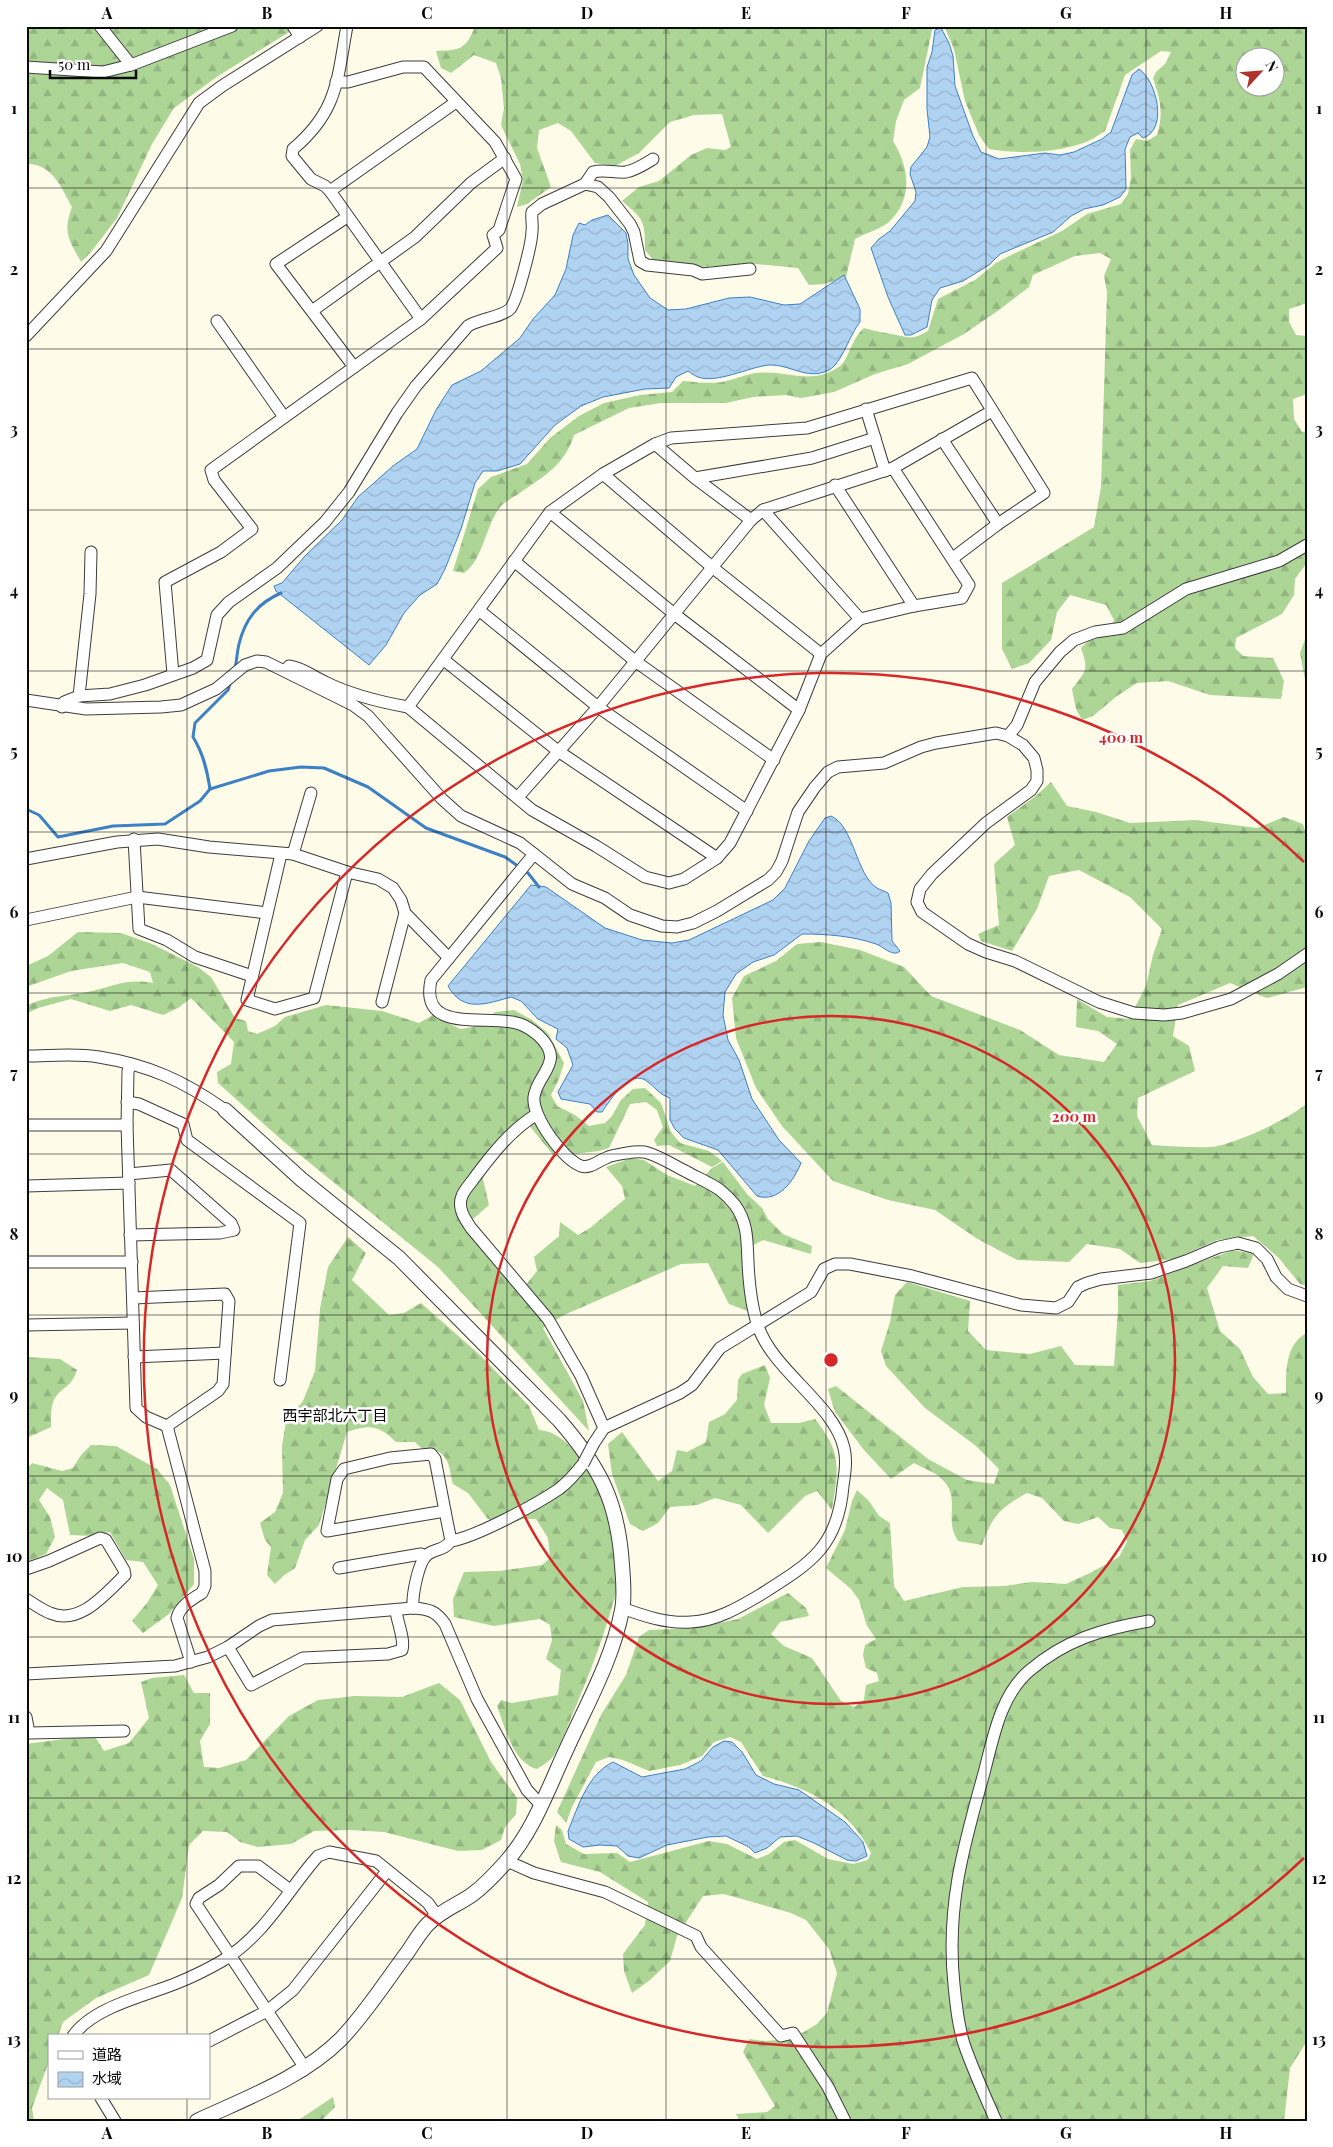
<svg xmlns="http://www.w3.org/2000/svg" width="1333" height="2147" viewBox="0 0 1333 2147" font-family="'Playfair Display','Noto Sans JP',serif">
  <defs>
    <pattern id="forest-firs" width="22" height="20" patternUnits="userSpaceOnUse" patternTransform="scale(1.25)"><rect width="22" height="20" fill="#acd596"/><path d="M5 1l3.5 6h-7zM16 11l3.5 6h-7z" fill="#93b680"/></pattern>
    <pattern id="water-waves" width="16" height="10" patternUnits="userSpaceOnUse" patternTransform="scale(1.25)"><rect width="16" height="10" fill="#b1d3f2"/><path d="M0 5q4-4 8 0t8 0" fill="none" stroke="#97b4ce"/></pattern>
  </defs>
  <rect width="100%" height="100%" fill="#fefce9"/>
  <g fill="url(#forest-firs)" fill-rule="evenodd">
    <path d="M26 26H299L218 76 174 108 152 144 117 218 91 252 81 262C68 238 63 233 72 207 61 187 52 163 26 164Z"/>
    <path d="M475 26H936L932 30 920 88 904 100 896 121 893 141C909 167 914 198 889 222 882 228 864 234 855 239L846 277 824 284 809 285 798 268 756 264 700 267 653 260 645 250C645 220 644 220 622 201L639 187 659 181 691 155 707 148 725 150 731 147 722 114 694 115 670 122 639 153 615 166 595 163 571 131 558 123 539 130 537 148 551 187 527 204 517 207 523 180 520 164 501 125 504 108 501 78 496 63 474 55 451 73 441 68 436 51C460 50 466 50 475 26Z"/>
    <path d="M944 26H1307V303L1289 309V322L1296 335 1307 336V394L1293 399 1294 419 1302 432 1307 431V538L1297 546 1307 556 1306 564 1295 579 1294 595 1282 614 1236 638 1235 648 1243 656 1273 658 1284 681 1281 699 1210 695 1168 681 1137 683 1117 696 1093 716 1082 720 1076 709 1072 689C1086 671 1089 670 1081 648L1088 641 1107 635 1114 620 1106 605 1070 595 1057 612 1051 640 1029 663 1012 669 1002 649V583L1094 527 1101 487 1107 292 1104 276 1111 259 1100 253 1075 256 1033 275 1029 287 999 310 964 334 908 364 875 374 834 392 801 398 786 395 753 397 726 403H661L629 408 574 435C564 467 542 477 517 495 512 498 505 502 501 506 485 525 484 559 464 573L453 571 478 489 491 477 527 464 550 438 579 416 604 403 640 395 672 392 683 381C695 382 709 384 722 382 733 380 744 375 755 373 786 369 812 387 840 366 849 359 851 339 864 328 873 331 882 332 891 334 910 337 910 341 928 331L938 299 975 280 996 263 1009 256 1062 231 1087 214 1121 204 1128 194 1131 178 1130 150 1136 139 1147 141 1157 135C1164 112 1160 100 1153 78L1156 72 1165 64 1171 52 1161 51 1125 75 1105 131C1097 136 1089 142 1080 144 1052 153 1018 154 989 149L979 135 965 101 954 49ZM1246 58H1276V88H1246Z"/>
    <path d="M1307 634V690L1300 653Z"/>
    <path d="M1051 782 1067 806 1096 812 1130 823 1195 820 1257 828 1284 817 1303 824 1307 838V987L1267 998 1230 983 1178 1005 1173 1036 1189 1046 1195 1071 1138 1098 1137 1116 1152 1145C1171 1146 1191 1148 1210 1147 1231 1146 1292 1118 1307 1103V1286L1300 1284 1279 1258 1253 1236 1217 1240 1174 1259 1140 1263 1120 1249 1087 1244 1069 1262 1017 1260 976 1238 935 1210 888 1200 833 1181 782 1126 756 1088 736 1038 732 998 744 976 776 961 797 944 821 942 860 950 904 967 931 996 1020 1030 1059 1055 1104 1062 1117 1044 1098 1031 1076 1027 1077 999 1107 1017 1129 1019 1146 986 1153 955 1162 929 1130 897 1079 870 1049 876 1037 909 1012 951 981 941 978 934 999 925 994 864 1015 845 1007 817 1037 795Z"/>
    <path d="M78 932 121 933 152 944 198 967 211 977 235 1018 246 1021 248 1031 257 1034 275 1026 285 1017 326 1005 382 1011 419 1023 433 1015 460 1029 479 1026 495 1012 514 1010 532 1020 548 1033 564 1063 559 1079 551 1095 557 1106 575 1115 589 1126 605 1123 612 1116 621 1100 633 1089 645 1088 661 1103 671 1132 680 1143 709 1151 722 1161 712 1167 669 1145 657 1146 654 1140 663 1127 657 1110 646 1102 630 1104 609 1148 599 1151 554 1156 528 1124 509 1128 489 1148 483 1179 489 1205 464 1227 521 1291 537 1271 534 1257 559 1236 560 1222 578 1235 590 1228 625 1199 622 1186 606 1167 631 1158 644 1160 667 1175 695 1186 712 1168 723 1162 747 1194 762 1208 768 1219 783 1234 812 1246 811 1254 763 1240 742 1251 747 1311 729 1304 708 1263 681 1264 564 1315 543 1328 583 1401 589 1431 438 1267 284 1142 218 1083 217 1072 231 1064 234 1042 191 998 178 1008 163 1015 131 1005 110 1011 71 999 38 1008 26 1014V1006C48 995 65 997 87 992 113 987 125 978 153 983L150 972 123 963 71 971 26 987V966L48 956Z"/>
    <path d="M348 1237 366 1253 352 1280 389 1315 404 1313 421 1303 481 1356 529 1406 539 1430C589 1433 623 1543 618 1585 617 1593 613 1602 611 1610 601 1644 589 1675 576 1706 569 1722 563 1740 554 1755 551 1761 542 1765 537 1769 513 1763 505 1727 497 1706L501 1700 512 1703 558 1695 561 1670 546 1659 552 1640 550 1625 540 1619 494 1626 454 1617 453 1599 464 1572 499 1571 542 1565 550 1558 548 1538 536 1519H523L501 1527 487 1518 468 1493 453 1484C450 1474 450 1458 439 1452 427 1447 426 1454 415 1442H396C379 1425 369 1424 347 1432L319 1525 305 1540 295 1568 283 1576 275 1584 267 1575 271 1547 265 1540 260 1523 275 1512 283 1493 282 1446 286 1421 303 1401 315 1371 320 1309 328 1267Z"/>
    <path d="M1233 1250 1254 1254 1248 1268 1223 1266 1207 1288 1220 1331 1240 1349 1253 1377 1268 1394 1286 1393C1286 1372 1285 1344 1307 1333V2041L1290 2068 1284 2121H740L736 2114 767 2112 775 2106 743 2052 749 2039 765 2041 792 2039 817 2024 827 2013 837 1973 829 1949 806 1920 791 1913 724 1894 703 1896 677 1936 670 1961 650 1980 632 1993 624 1971 623 1954 645 1925 648 1902 600 1872 561 1862 554 1841 556 1825 562 1830 566 1844 584 1854 617 1853 630 1862 709 1841 727 1844 757 1859 769 1854 784 1842 795 1840 828 1859 853 1864 868 1860 871 1853C850 1809 809 1788 763 1776L741 1742 730 1737 714 1742 702 1756 680 1765 649 1771 623 1760 609 1757 596 1762 572 1807 566 1823 557 1812 601 1715 626 1675 639 1637 649 1630 695 1628 738 1619 788 1593 806 1608 809 1616 780 1622 771 1634 784 1646 812 1658 841 1701 854 1707 864 1700 866 1685 879 1681 877 1673 866 1668 863 1655 865 1645 876 1639 867 1626 859 1600 851 1589 826 1568 845 1530 852 1501 857 1490 869 1501 879 1516 890 1523 894 1586 904 1601 963 1587 1004 1586 1032 1582 1066 1584 1092 1572 1119 1557 1127 1542 1122 1530 1110 1528 1098 1517 1078 1524 1064 1521 1042 1498 1027 1493C1000 1508 992 1516 982 1545L958 1541C943 1518 962 1499 942 1479 935 1472 923 1468 914 1463L891 1479 864 1450 835 1412 828 1389 836 1386 928 1459 967 1480 994 1484 999 1469 976 1446 925 1408 886 1366 881 1351 890 1322 895 1295 907 1282 970 1301 968 1331 986 1350 1030 1354 1061 1346 1075 1365 1114 1366 1118 1310V1285L1150 1281Z"/>
    <path d="M26 1357 60 1359 77 1370C71 1387 67 1384 57 1395 50 1403 51 1417 51 1427L27 1438Z"/>
    <path d="M765 1365 770 1378 764 1405 771 1423H799L815 1419C843 1454 838 1468 832 1510L817 1491 805 1496 768 1533 741 1505 715 1498 697 1505 670 1507 658 1523 643 1531 630 1524 612 1474 608 1444 622 1432 658 1481 672 1471 677 1450 687 1452 706 1442 709 1422 725 1414 737 1400 738 1380 742 1374Z"/>
    <path d="M91 1445 116 1446 157 1469 170 1485 194 1559V1584L169 1614 143 1633 132 1621 147 1603 158 1585 143 1562 126 1560 110 1532 92 1536 70 1535 63 1500 47 1488 39 1500 50 1517 55 1537 46 1554 26 1562V1470L32 1463 62 1471 73 1468 81 1455Z"/>
    <path d="M184 1675 194 1693H210V1724L200 1741 204 1767 219 1768 246 1760 289 1716 318 1700 355 1696 402 1697 439 1683 460 1700 491 1762 517 1798 516 1814 505 1827 501 1840 482 1850 458 1851 384 1832 350 1830 314 1831 291 1844 258 1847 240 1842 227 1832 203 1831 189 1845 182 1898 149 1975 96 1998 63 2022 58 2036H49V2061L32 2108 34 2121H26V1744L94 1735 104 1751 129 1743 149 1718 141 1682 152 1678Z"/>
    <path d="M333 2097 335 2107 321 2121H297Z"/>
  </g>
  <g fill="url(#water-waves)" stroke="#3c81c5">
    <path d="M941 28 949 43 953 56 955 86 973 136 981 152 999 159 1045 153 1060 155 1074 152 1102 139 1111 132 1132 75 1139 69C1156 80 1169 129 1143 138L1138 133 1130 137 1125 149 1126 189 1120 197 1103 205 1084 209 1071 216 1053 232 1000 254 989 265 963 281 940 288 932 300 927 327 911 335H905L888 297 871 248 879 239 890 231 915 201 916 192 910 174 911 167 927 147 930 137 927 109V67L932 52 935 30Z"/>
    <path d="M608 215 626 233 628 244V259L634 275 650 298 668 310 686 309 729 298 750 297 784 305 800 304 844 275 860 309V322C850 334 842 363 829 370 807 381 790 364 769 365 749 367 716 384 698 377 695 376 691 373 688 371L676 377 669 388 645 389 603 397 581 406 555 425 520 464 497 471H483L475 483 461 529 445 569 437 584 420 595 404 613 386 645 369 665 276 591 274 586 282 583 305 556 342 520 358 497 393 466 417 449 436 410 452 385 481 371 520 338 533 319 555 295 566 269 573 235 579 223 585 225 592 220Z"/>
    <path d="M831 816C854 826 856 875 877 888 880 890 885 891 888 893L891 903 892 941 900 951 897 953C889 954 884 947 876 944 853 936 827 934 802 934L774 955 753 962 736 974 725 992 723 1015 728 1040 739 1060 752 1099 779 1140 801 1163C794 1180 779 1203 757 1196L718 1150 684 1138 675 1129 670 1120V1098C659 1094 657 1089 648 1082 631 1067 610 1100 602 1112H597L590 1104 561 1099 558 1092 573 1065 567 1048 556 1039 558 1029 538 1019 521 1001 511 997C486 1004 463 1013 448 986L531 885 546 887 605 928 642 940 672 943 689 940 773 900 785 888 809 841 825 818Z"/>
    <path d="M724 1741 732 1742 742 1752 756 1775 774 1784 799 1790 845 1822 863 1842 867 1856 856 1861 847 1860 814 1843 797 1836 780 1837 767 1848 755 1853 749 1847 726 1836 708 1837 667 1845 639 1858 628 1856 617 1846 600 1845 583 1847 569 1839 568 1831C579 1805 587 1775 613 1762L642 1777 685 1769 701 1761 713 1747Z"/>
  </g>
  <g fill="none" stroke-linecap="round" stroke-linejoin="round">
    <g stroke="#3c81c5" stroke-width="3">
      <path d="M235 668C237 660 237 652 239 644 245 619 258 603 281 593"/>
      <path d="M210 789C207 769 203 753 193 737L195 723 228 690 231 681"/>
      <path d="M26 809 39 815 58 837 113 826 165 824 200 801 210 789 269 771 301 767 324 768 368 787 426 828 505 857 528 873 539 887"/>
    </g>
    <g stroke="#3d3d3d" stroke-width="13">
      <g id="minor">
        <path d="M100 26 131 65"/>
        <path d="M293 26 300 37"/>
        <path d="M347 26C337 80 338 111 293 149L292 156 311 179 325 186 330 191 421 319"/>
        <path d="M26 67 103 72 131 65 232 26"/>
        <path d="M585 184 593 172C604 169 615 173 626 172 636 170 645 164 653 159"/>
        <path d="M330 191 456 102"/>
        <path d="M347 217 276 264 354 367"/>
        <path d="M312 311 415 237 471 183 505 158"/>
        <path d="M217 321 284 417"/>
        <path d="M26 336 106 251 199 103 222 86 317 26"/>
        <path d="M866 409 885 471"/>
        <path d="M942 439 998 524"/>
        <path d="M655 444 695 478 751 520"/>
        <path d="M603 474 712 567 821 654"/>
        <path d="M695 478 812 458 875 438"/>
        <path d="M835 485 914 606"/>
        <path d="M763 510 860 619"/>
        <path d="M550 512 673 613 799 710"/>
        <path d="M514 561 635 661 774 760"/>
        <path d="M480 611 598 707 747 811"/>
        <path d="M444 660 558 751 717 858"/>
        <path d="M285 671 289 666C303 668 312 676 325 682 351 695 380 702 408 707L532 810 596 846 645 877 669 883 684 879 717 858 730 843 799 710 821 654 860 619 914 606 962 598 969 585 893 468"/>
        <path d="M173 674 165 582 221 552 252 529 214 480 211 470 421 319 497 248 493 235 499 230 516 179 495 142 424 67H403L348 82H336"/>
        <path d="M79 696 90 594 91 552"/>
        <path d="M26 700 86 709 161 707 181 705 216 689 245 665 257 661 266 662 353 705 368 716 442 799 461 816 520 843 534 854 431 980C419 1036 489 1013 520 1024 526 1026 533 1031 538 1035 567 1062 537 1073 534 1097 532 1117 563 1159 581 1166 590 1169 598 1161 606 1158 612 1155 620 1154 627 1153 633 1152 642 1151 648 1153 661 1157 675 1166 687 1172 698 1178 710 1183 720 1190 725 1194 731 1200 735 1205 748 1223 747 1241 748 1262 749 1283 751 1306 758 1326 773 1371 834 1404 844 1448 847 1460 845 1473 843 1486 838 1548 809 1564 760 1595 738 1608 716 1621 691 1622 667 1624 644 1616 622 1608"/>
        <path d="M62 707 64 702 79 696 110 694 145 685 193 668 207 660 217 615 229 602 277 568 325 522 349 492 397 413 416 386 468 326C479 319 502 317 510 309 517 302 532 243 532 231 533 225 531 219 532 212L542 204 585 184 598 187 609 197 630 224 634 232 640 261 647 265 693 270 702 274 750 269"/>
        <path d="M408 707 550 512 603 474 655 444 671 438 807 428 972 378 1044 493 998 524 953 558"/>
        <path d="M1008 736 1017 725 1035 682 1060 652 1074 640 1095 632 1123 628 1186 589 1279 561 1307 545"/>
        <path d="M518 797 598 707 751 520 763 510 893 468 992 411"/>
        <path d="M134 839 139 929 167 940 195 957 252 976"/>
        <path d="M281 854 247 1000 275 1009 314 998 347 872"/>
        <path d="M293 854 311 793"/>
        <path d="M534 854 572 884 605 898 630 915 662 926 677 927 693 923 717 911 768 880 776 872 782 861 798 812 815 787 828 772 838 767 884 763 921 747 936 743 996 733 1008 736 1023 745 1034 758 1037 770V781L1031 790 986 823 932 874 920 889 917 902 922 912 968 944 986 952 1015 961 1099 1002 1134 1013 1164 1015 1182 1013 1231 999 1278 974 1307 954"/>
        <path d="M26 859 117 842 158 839 209 847 293 854 347 872 378 879 393 888 401 900 405 913 382 1002"/>
        <path d="M405 913 449 958"/>
        <path d="M26 920 137 897 267 913"/>
        <path d="M26 1056C50 1056 76 1053 99 1057 149 1065 184 1081 225 1110"/>
        <path d="M131 1064 128 1071 127 1125 136 1408 146 1417 167 1426"/>
        <path d="M127 1102 139 1104 183 1124 187 1140 300 1223 280 1380"/>
        <path d="M537 1114C511 1130 493 1153 475 1177 471 1183 464 1190 462 1196 457 1208 465 1219 471 1228L548 1319 581 1376 604 1428"/>
        <path d="M26 1125H127"/>
        <path d="M129 1174 171 1170 231 1223 234 1230 220 1233 130 1235"/>
        <path d="M26 1186 129 1183"/>
        <path d="M26 1262H132"/>
        <path d="M133 1298 225 1294 229 1301 223 1384 218 1391 167 1426"/>
        <path d="M26 1325 133 1323"/>
        <path d="M134 1357 225 1353"/>
        <path d="M167 1426 205 1571V1586L202 1593C192 1599 180 1606 177 1618L191 1662"/>
        <path d="M594 1443 604 1428 680 1393 692 1385 720 1348 811 1292 824 1269 835 1264H850L912 1276 1021 1305 1056 1308 1068 1302 1078 1287 1087 1283 1101 1279 1151 1273 1186 1261 1219 1247 1238 1243 1256 1248 1267 1259 1276 1277 1288 1289 1307 1296"/>
        <path d="M431 1454 435 1459 445 1511 327 1531 337 1479 344 1469 390 1458Z"/>
        <path d="M445 1511 451 1541"/>
        <path d="M339 1568 421 1554 425 1557"/>
        <path d="M26 1569 49 1561 100 1538 106 1540 124 1570 125 1575C106 1593 80 1626 50 1613 42 1610 34 1604 26 1599"/>
        <path d="M413 1608C412 1596 418 1561 428 1554 437 1548 443 1551 451 1541 476 1537 537 1504 559 1489 568 1482 576 1473 583 1464"/>
        <path d="M228 1647 251 1685 303 1658 388 1654 402 1650C405 1638 397 1623 396 1610"/>
        <path d="M26 1674 175 1666 208 1657 228 1647 259 1626 272 1620 413 1608C429 1609 436 1611 445 1624L477 1699 527 1790 541 1805"/>
        <path d="M26 1717 29 1733 124 1731"/>
        <path d="M507 1861 534 1873 605 1892 696 1936 701 1947 781 2036 793 2033 828 2087 845 2121"/>
        <path d="M290 1890 258 1866H239L219 1885 199 1898 196 1904 305 2068"/>
        <path d="M73 2036C93 2007 145 1996 177 1983 192 1977 208 1969 222 1961 261 1938 284 1897 312 1863L318 1856 329 1852 376 1861 428 1903 437 1916"/>
        <path d="M209 2041 267 2011 293 1990 387 1871"/>
        <path d="M101 2098 115 2121"/>
        <path d="M996 2121C985 2096 973 2070 964 2044 958 2025 956 2005 954 1985 946 1907 963 1848 984 1773 993 1739 1000 1696 1029 1671 1065 1640 1102 1629 1149 1621"/>
      </g>
    </g>
    <g stroke="#3d3d3d" stroke-width="16">
      <path id="tertiary" d="M197 2121C246 2098 302 2078 341 2039 366 2013 386 1981 407 1953 414 1943 420 1932 428 1924 443 1909 458 1905 473 1894 485 1885 496 1873 505 1863 534 1831 549 1786 567 1748 587 1704 613 1658 622 1610 625 1596 623 1579 622 1565 618 1502 600 1467 559 1420L399 1258 301 1179 225 1110"/>
    </g>
    <use href="#minor" stroke="#fff" stroke-width="11"/>
    <use href="#tertiary" stroke="#fff" stroke-width="14"/>
    <g stroke="#3d3d3d" stroke-width="13" stroke-linecap="butt">
      <path id="minor-bridge" d="M583 1464 594 1443"/>
    </g>
    <use href="#minor-bridge" stroke="#fff" stroke-width="11"/>
  </g>
  <path fill="none" stroke="#0a0a0a" stroke-width="1" stroke-opacity="0.55" d="M187 26V2036M347 26V2121M507 26V2121M666 26V2121M826 26V2121M986 26V2121M1146 26V2121M26 188H1307M26 349H1307M26 510H1307M26 671H1307M26 832H1307M26 993H1307M26 1154H1307M26 1315H1307M26 1476H1307M26 1637H1307M26 1798H1307M26 1959H1307M187 2098V2121"/>
  <g fill="none" stroke="#d62828" stroke-width="2.5">
    <circle cx="831" cy="1360" r="344"/>
    <path d="M1304 1858A687 687 0 1 1 1304 862"/>
  </g>
  <g text-anchor="middle" dominant-baseline="central" stroke-width="5" stroke-linejoin="round" paint-order="stroke">
    <g font-size="15" fill="#0a0a0a" stroke="#fff">
      <text x="335" y="1415">西宇部北六丁目</text>
    </g>
  </g>
  <circle cx="831" cy="1360" r="8" fill="#d62828" stroke="#fff" stroke-width="2.5"/>
  <g font-size="15" text-anchor="middle" font-weight="bold" fill="#d62828" stroke="#fff" stroke-width="5" stroke-linejoin="round" paint-order="stroke">
    <text x="1121" y="743">400 m</text>
    <text x="1074" y="1122">200 m</text>
  </g>
  <rect width="1333" height="2147" fill="none" stroke="#ffffff" stroke-width="55"/>
  <rect x="48" y="2034" width="162" height="65" fill="#ffffff" stroke="#9d9d9d"/>
  <rect x="58" y="2051" width="25" height="8" fill="#ffffff" stroke="#9d9d9d"/>
  <text x="92" y="2060" font-size="15" fill="#0a0a0a">道路</text>
  <rect x="58" y="2072" width="25" height="15" fill="url(#water-waves)" stroke="#9d9d9d"/>
  <text x="92" y="2084" font-size="15" fill="#0a0a0a">水域</text>
  <g transform="translate(1260 72) rotate(64)"><circle r="24" fill="#ffffff" stroke="#9d9d9d"/>
  <path d="M0-4L9 19L0 12L-9 19Z" fill="#b1322b"/>
  <text y="-8" font-size="14" font-weight="bold" text-anchor="middle" fill="#0a0a0a">N</text>
  </g>
  <path d="M50 70v8h86v-8" fill="none" stroke="#0a0a0a" stroke-width="2.5"/>
  <text x="58" y="70" font-size="15" fill="#0a0a0a" stroke="#ffffff" stroke-width="4" paint-order="stroke">50 m</text>
  <rect x="28" y="28" width="1278" height="2092" fill="none" stroke="#0a0a0a" stroke-width="2"/>
  <g font-size="16" text-anchor="middle" font-weight="bold" fill="#0a0a0a">
    <text x="107" y="19">A</text>
    <text x="267" y="19">B</text>
    <text x="427" y="19">C</text>
    <text x="587" y="19">D</text>
    <text x="746" y="19">E</text>
    <text x="906" y="19">F</text>
    <text x="1066" y="19">G</text>
    <text x="1226" y="19">H</text>
    <text x="14" y="114">1</text>
    <text x="1319" y="114">1</text>
    <text x="14" y="275">2</text>
    <text x="1319" y="275">2</text>
    <text x="14" y="435">3</text>
    <text x="1319" y="435">3</text>
    <text x="14" y="596">4</text>
    <text x="1319" y="596">4</text>
    <text x="14" y="757">5</text>
    <text x="1319" y="757">5</text>
    <text x="14" y="918">6</text>
    <text x="1319" y="918">6</text>
    <text x="14" y="1079">7</text>
    <text x="1319" y="1079">7</text>
    <text x="14" y="1240">8</text>
    <text x="1319" y="1240">8</text>
    <text x="14" y="1401">9</text>
    <text x="1319" y="1401">9</text>
    <text x="14" y="1562">10</text>
    <text x="1319" y="1562">10</text>
    <text x="14" y="1723">11</text>
    <text x="1319" y="1723">11</text>
    <text x="14" y="1884">12</text>
    <text x="1319" y="1884">12</text>
    <text x="14" y="2045">13</text>
    <text x="1319" y="2045">13</text>
    <text x="107" y="2139">A</text>
    <text x="267" y="2139">B</text>
    <text x="427" y="2139">C</text>
    <text x="587" y="2139">D</text>
    <text x="746" y="2139">E</text>
    <text x="906" y="2139">F</text>
    <text x="1066" y="2139">G</text>
    <text x="1226" y="2139">H</text>
  </g>
</svg>
